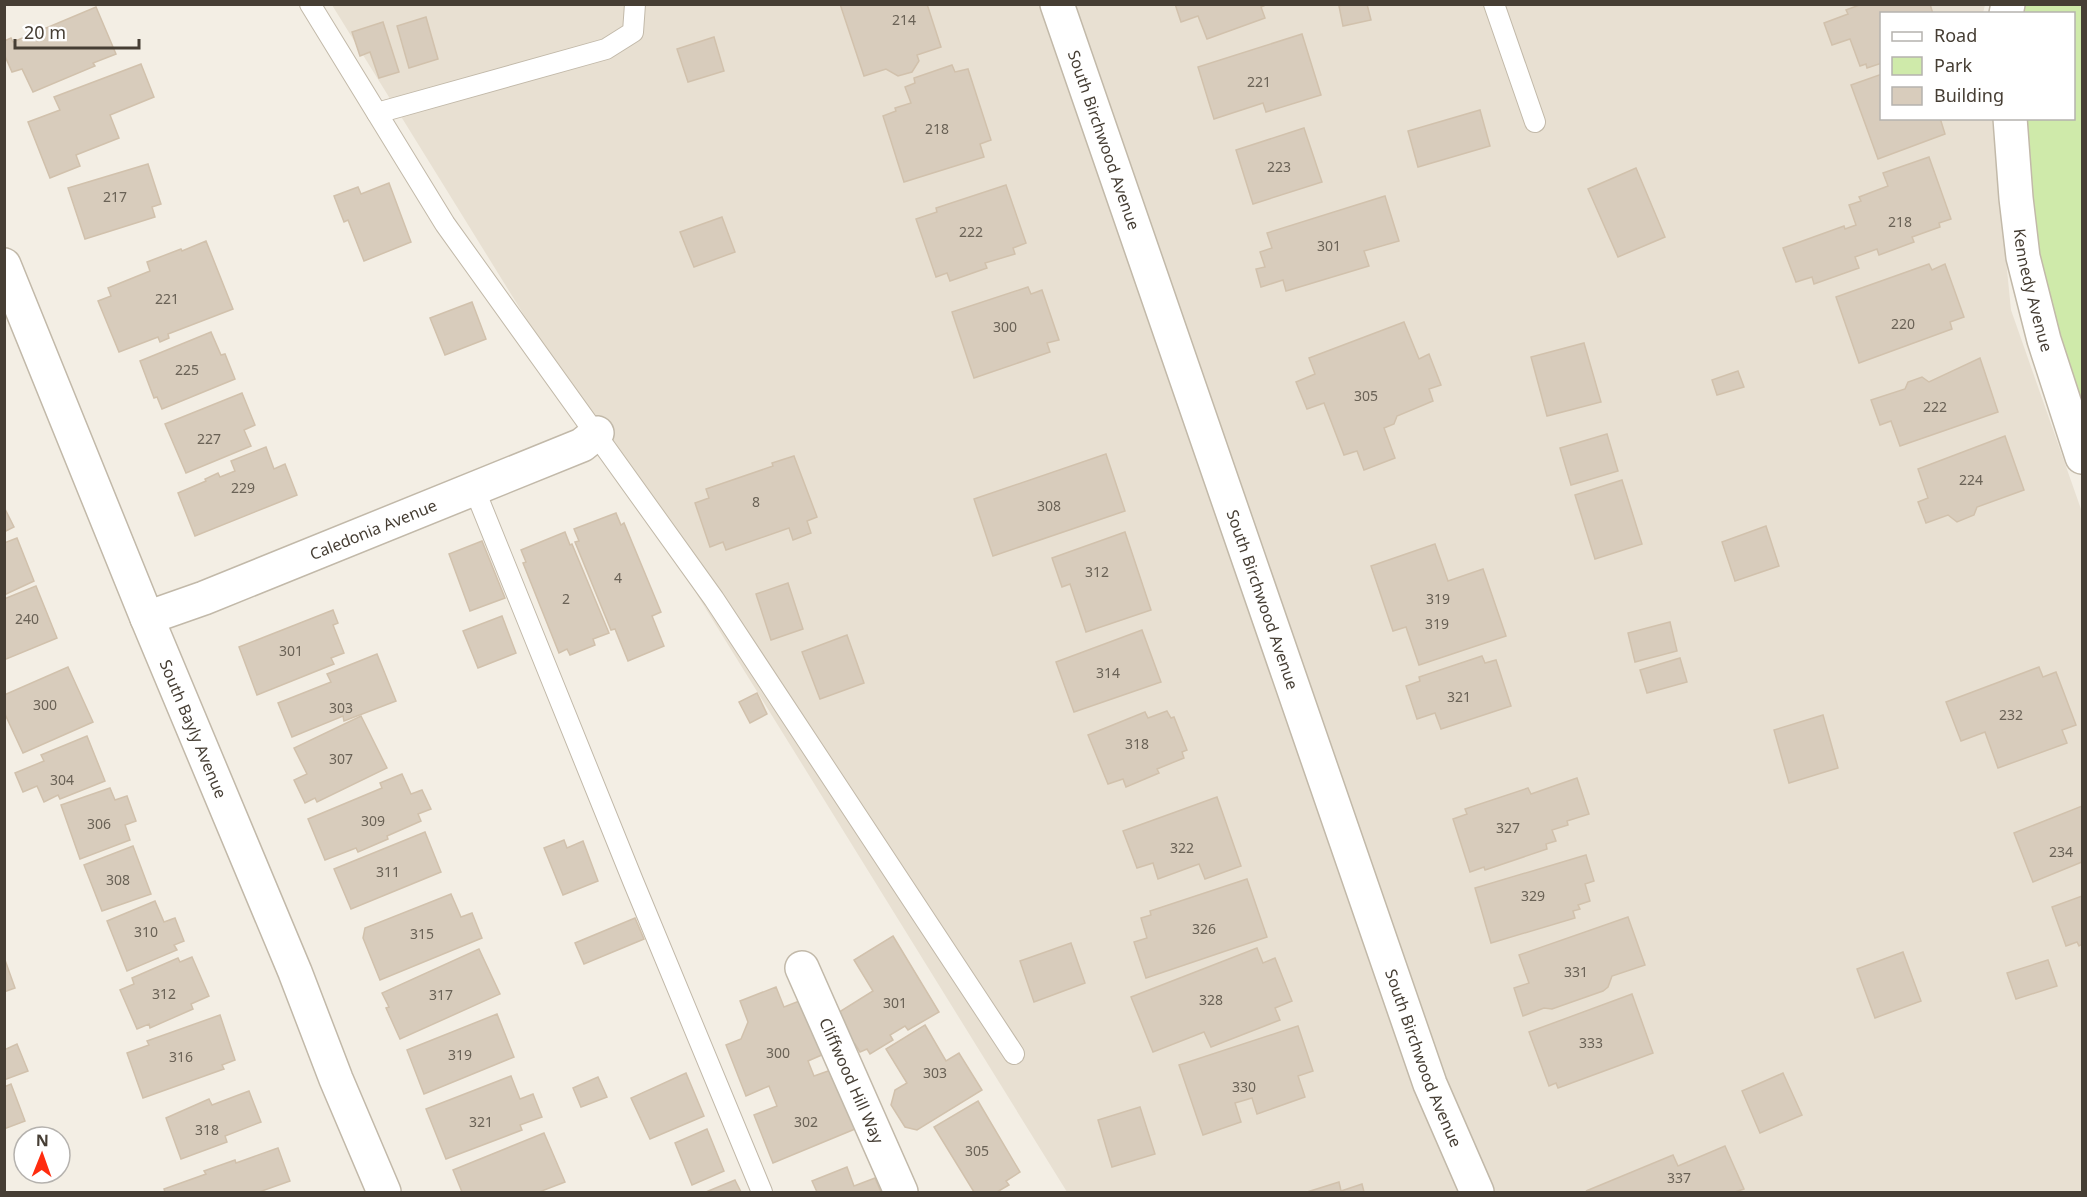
<svg xmlns="http://www.w3.org/2000/svg" width="2087" height="1197" viewBox="0 0 2087 1197" font-family="'Noto Sans',sans-serif">
  <rect width="100%" height="100%" fill="#f3eee4"/>
  <path fill="#e8e0d2" d="M332 5H1985L1983 13 1882 14V118L1992 119 2011 310 2082 512V1192H1067Z"/>
  <path fill="#cfeaaa" d="M2018 5H2082V449L2023 257 2011 119 2074 118V14L2016 13Z"/>
  <g fill="#d8ccbc" stroke="#d1c1ac" stroke-width="1.5">
    <path d="M840 4H927L941 47 917 55 919 61 912 72 898 76 886 69 864 76Z"/>
    <path d="M1175 4H1268L1261 7 1265 18 1207 39 1198 16 1181 22Z"/>
    <path d="M1346 4H1367L1371 20 1343 26 1339 6Z"/>
    <path d="M1862 4H1930L1933 14H1882V63L1867 68 1866 64 1860 66 1850 39 1832 45 1824 23 1848 14 1846 10Z"/>
    <path d="M96 7 116 54 93 63 95 66 33 92 22 69 12 72 4 54V41L11 38 13 42Z"/>
    <path d="M426 17 438 59 409 68 397 26Z"/>
    <path d="M383 22 399 72 379 78 370 52 360 56 352 32Z"/>
    <path d="M1302 34 1321 95 1266 112 1263 103 1214 119 1198 67Z"/>
    <path d="M714 37 724 71 688 82 677 49Z"/>
    <path d="M141 64 154 97 110 115 119 138 76 155 80 166 50 178 28 122 60 110 54 97Z"/>
    <path d="M952 65 955 72 968 69 991 140 980 144 984 157 904 182 883 116 896 111 895 108 911 103 905 87 915 83 914 78Z"/>
    <path d="M1882 74V118H1940L1945 134 1878 159 1851 85Z"/>
    <path d="M1480 110 1490 146 1418 167 1408 131Z"/>
    <path d="M1304 128 1322 182 1253 204 1236 150Z"/>
    <path d="M1929 157 1951 219 1939 223 1940 227 1912 237 1914 242 1879 255 1877 249 1855 257 1859 268 1814 284 1812 277 1796 282 1783 248 1844 226 1845 229 1856 225 1849 205 1861 201 1859 197 1888 186 1883 173Z"/>
    <path d="M148 164 161 204 152 207 155 217 85 239 68 188Z"/>
    <path d="M1636 168 1665 237 1618 257 1588 189Z"/>
    <path d="M389 183 411 242 364 261 348 220 344 222 334 196 358 187 361 194Z"/>
    <path d="M1006 185 1026 243 1013 248 1015 254 985 263 987 268 950 281 947 273 936 277 916 219 937 212 936 208Z"/>
    <path d="M1385 196 1399 241 1364 251 1369 266 1286 291 1283 280 1261 287 1256 269 1265 267 1260 252 1272 248 1267 233Z"/>
    <path d="M722 217 735 252 694 267 680 232Z"/>
    <path d="M206 241 233 309 168 334 169 338 160 342 158 337 119 352 98 301 111 296 108 288 150 271 147 262 181 249 182 251Z"/>
    <path d="M1929 264 1932 270 1945 264 1964 317 1950 322 1952 329 1859 363 1836 297Z"/>
    <path d="M1028 287 1031 294 1042 290 1059 340 1047 343 1050 352 974 378 952 312Z"/>
    <path d="M472 302 486 339 445 355 430 318Z"/>
    <path d="M1404 322 1419 359 1429 354 1441 385 1429 389 1433 401 1397 416 1394 424 1384 428 1395 458 1364 470 1357 451 1344 455 1324 403 1307 409 1296 382 1315 374 1309 358Z"/>
    <path d="M211 332 221 355 225 354 235 379 162 409 157 397 154 398 140 361Z"/>
    <path d="M1584 343 1601 402 1547 416 1531 357Z"/>
    <path d="M1980 358 1998 412 1900 446 1891 421 1880 425 1871 400 1905 389 1908 382 1922 377 1929 382Z"/>
    <path d="M1738 371 1744 387 1717 395 1712 380Z"/>
    <path d="M242 393 255 425 244 430 251 446 186 473 165 424Z"/>
    <path d="M1607 434 1618 471 1571 485 1560 448Z"/>
    <path d="M2005 436 2024 490 1977 507 1974 515 1957 522 1948 515 1926 523 1918 502 1928 498 1918 469Z"/>
    <path d="M266 447 274 469 285 464 297 495 195 536 178 493 206 481 205 479 218 473 220 477 235 471 231 461Z"/>
    <path d="M1106 454 1125 511 993 556 974 499Z"/>
    <path d="M794 456 817 517 807 521 811 533 793 540 789 528 726 550 723 542 710 547 695 503 709 498 706 489 773 466 772 463Z"/>
    <path d="M1622 480 1642 544 1595 559 1575 495Z"/>
    <path d="M4 507 14 527 4 532Z"/>
    <path d="M616 513 621 525 624 523 661 612 652 616 664 646 628 661 615 629 611 630 575 542 579 541 574 529Z"/>
    <path d="M1766 526 1779 566 1735 581 1722 542Z"/>
    <path d="M565 532 570 545 572 544 609 633 593 639 595 645 570 655 567 649 559 653 523 563 526 562 521 550Z"/>
    <path d="M1125 532 1151 610 1086 632 1070 584 1062 587 1052 558Z"/>
    <path d="M17 538 34 581 4 595V543Z"/>
    <path d="M482 541 505 598 470 611 449 554Z"/>
    <path d="M1435 544 1448 581 1483 569 1506 636 1419 665 1406 627 1393 631 1371 566Z"/>
    <path d="M788 583 803 629 771 640 756 594Z"/>
    <path d="M36 586 57 638 4 660V599Z"/>
    <path d="M333 610 338 623 333 625 344 653 331 658 334 664 257 695 239 647Z"/>
    <path d="M502 616 516 653 478 668 463 631Z"/>
    <path d="M1670 622 1677 651 1635 662 1628 633Z"/>
    <path d="M1142 630 1161 682 1074 712 1056 662Z"/>
    <path d="M847 635 864 683 820 699 802 652Z"/>
    <path d="M377 654 396 701 344 721 343 716 292 737 278 703 331 682 327 674Z"/>
    <path d="M1482 656 1485 663 1496 660 1511 706 1441 729 1435 713 1417 719 1406 686 1420 681 1419 677Z"/>
    <path d="M1680 658 1687 682 1647 693 1640 670Z"/>
    <path d="M68 667 93 722 23 753 4 712V695Z"/>
    <path d="M2039 667 2043 677 2056 672 2076 725 2062 730 2067 743 1998 768 1985 732 1961 741 1946 702Z"/>
    <path d="M757 693 767 714 750 723 739 702Z"/>
    <path d="M1167 711 1171 718 1174 717 1187 750 1182 752 1184 758 1157 769 1159 773 1126 787 1123 779 1108 784 1088 735 1145 712 1148 718Z"/>
    <path d="M1823 715 1838 768 1789 783 1774 730Z"/>
    <path d="M361 716 387 768 317 802 315 798 305 803 294 780 307 774 294 748Z"/>
    <path d="M87 736 105 781 60 799 58 795 44 802 37 786 23 792 15 773 44 761 41 755Z"/>
    <path d="M402 774 411 794 422 790 431 809 418 814 421 821 387 836 388 839 358 852 356 848 325 860 308 819 382 788 380 783Z"/>
    <path d="M1577 778 1589 814 1567 821 1568 825 1552 830 1556 841 1546 844 1547 849 1485 870 1484 867 1470 872 1453 819 1467 814 1465 809 1528 788 1531 794Z"/>
    <path d="M110 788 115 800 127 796 136 821 125 825 130 840 80 859 61 805Z"/>
    <path d="M1217 797 1241 866 1205 879 1199 864 1158 879 1153 863 1137 868 1123 831Z"/>
    <path d="M2082 806V862L2033 882 2014 833Z"/>
    <path d="M425 832 441 872 351 909 334 869Z"/>
    <path d="M564 840 567 848 583 841 598 881 563 895 544 848Z"/>
    <path d="M133 846 151 894 102 911 84 865Z"/>
    <path d="M1586 855 1594 881 1585 884 1590 901 1578 905 1580 909 1573 911 1575 918 1491 943 1475 888Z"/>
    <path d="M1247 879 1267 937 1146 978 1134 942 1147 938 1141 918 1151 915 1150 911Z"/>
    <path d="M451 894 461 917 472 913 482 938 380 980 363 938 365 928Z"/>
    <path d="M2082 896V944L2079 946 2077 942 2066 946 2052 907Z"/>
    <path d="M155 901 164 922 175 918 184 941 174 945 177 950 127 971 107 921Z"/>
    <path d="M1628 917 1645 965 1612 976 1608 987 1603 991 1552 1009 1544 1008 1523 1016 1514 988 1529 983 1519 955Z"/>
    <path d="M635 918 644 939 584 964 575 943Z"/>
    <path d="M893 936 939 1012 908 1030 905 1026 890 1035 893 1040 870 1054 867 1049 860 1052 855 1044 851 1047 836 1014 873 991 854 960Z"/>
    <path d="M1071 943 1085 983 1034 1002 1020 961Z"/>
    <path d="M1257 948 1263 963 1275 958 1292 1001 1275 1008 1280 1020 1211 1047 1204 1032 1153 1052 1131 997Z"/>
    <path d="M479 949 500 994 400 1039 386 1008 389 1007 382 993Z"/>
    <path d="M1903 952 1921 1001 1875 1018 1857 969Z"/>
    <path d="M192 957 209 996 191 1004 193 1009 150 1028 149 1024 137 1029 120 990 134 984 132 978 178 958 180 962Z"/>
    <path d="M5 960 15 988 4 992V960Z"/>
    <path d="M2048 960 2057 986 2016 999 2007 973Z"/>
    <path d="M776 987 784 1007 802 1000 824 1054 808 1061 814 1076 831 1070 855 1129 773 1163 754 1115 777 1106 769 1086 746 1096 726 1045 741 1039 748 1022 740 1001Z"/>
    <path d="M1632 994 1653 1053 1558 1088 1556 1083 1549 1086 1529 1032Z"/>
    <path d="M497 1014 514 1057 424 1094 407 1050Z"/>
    <path d="M220 1015 235 1060 222 1065 224 1069 143 1098 127 1053 149 1045 147 1041Z"/>
    <path d="M925 1025 946 1061 959 1053 982 1090 917 1130 905 1127 891 1105 895 1090 907 1083 886 1049Z"/>
    <path d="M1298 1026 1313 1071 1298 1076 1305 1097 1257 1114 1252 1098 1235 1103 1241 1122 1203 1135 1179 1065Z"/>
    <path d="M17 1044 28 1071 4 1080V1050Z"/>
    <path d="M686 1073 704 1116 650 1139 631 1098Z"/>
    <path d="M1783 1073 1802 1115 1760 1133 1742 1091Z"/>
    <path d="M511 1076 520 1099 533 1094 542 1117 520 1125 522 1130 446 1159 426 1109Z"/>
    <path d="M598 1077 607 1097 581 1107 573 1088Z"/>
    <path d="M11 1084 25 1121 4 1129V1087Z"/>
    <path d="M249 1091 261 1122 225 1136 227 1142 181 1159 166 1118 209 1099 212 1105Z"/>
    <path d="M978 1101 1020 1172 1006 1181 1009 1185 997 1192H974L934 1127Z"/>
    <path d="M1140 1107 1155 1154 1112 1167 1098 1120Z"/>
    <path d="M707 1129 724 1171 692 1185 675 1143Z"/>
    <path d="M544 1133 565 1182 539 1192H462L453 1170Z"/>
    <path d="M1725 1146 1744 1189 1735 1192 1586 1191 1673 1155 1678 1166Z"/>
    <path d="M278 1148 290 1181 259 1192H165L164 1189 206 1174 204 1171 235 1160 236 1163Z"/>
    <path d="M847 1167 854 1186 875 1178 881 1192H817L812 1181Z"/>
    <path d="M735 1180 741 1192H706Z"/>
    <path d="M1339 1182 1341 1191 1362 1184 1364 1192H1307Z"/>
  </g>
  <g fill="none" stroke-linecap="round" stroke-linejoin="round">
    <g stroke="#c2b9a9" stroke-width="22">
      <g id="service">
        <path d="M310 4 445 224 714 599 1014 1054"/>
        <path d="M1494 4 1535 122"/>
        <path d="M377 113 606 49 633 32 635 4"/>
        <path d="M474 488 633 881 762 1192"/>
      </g>
    </g>
    <g stroke="#c2b9a9" stroke-width="36">
      <g id="minor">
        <path id="s1" d="M1057 4 1430 1084 1477 1192"/>
        <path d="M2006 14 2008 4"/>
        <path id="s2" d="M2010 118 2016 198 2023 257 2044 340 2082 457"/>
        <path id="s3" d="M4 265 147 618 295 972 336 1079 384 1192"/>
        <path id="s4" d="M147 618 204 598 582 445 597 433"/>
        <path id="s5" d="M802 968 901 1192"/>
      </g>
    </g>
    <use href="#service" stroke="#fff" stroke-width="20"/>
    <use href="#minor" stroke="#fff" stroke-width="33"/>
  </g>
  <g text-anchor="middle" dominant-baseline="central" stroke-width="4.5" stroke-linejoin="round" paint-order="stroke">
    <g font-size="14" fill="#6a6256">
      <text x="904" y="19">214</text>
      <text x="1259" y="81">221</text>
      <text x="937" y="128">218</text>
      <text x="1279" y="166">223</text>
      <text x="115" y="196">217</text>
      <text x="1900" y="221">218</text>
      <text x="971" y="231">222</text>
      <text x="1329" y="245">301</text>
      <text x="167" y="298">221</text>
      <text x="1903" y="323">220</text>
      <text x="1005" y="326">300</text>
      <text x="187" y="369">225</text>
      <text x="1366" y="395">305</text>
      <text x="1935" y="406">222</text>
      <text x="209" y="438">227</text>
      <text x="1971" y="479">224</text>
      <text x="243" y="487">229</text>
      <text x="756" y="501">8</text>
      <text x="1049" y="505">308</text>
      <text x="1097" y="571">312</text>
      <text x="618" y="577">4</text>
      <text x="566" y="598">2</text>
      <text x="1438" y="598">319</text>
      <text x="27" y="618">240</text>
      <text x="1437" y="623">319</text>
      <text x="291" y="650">301</text>
      <text x="1108" y="672">314</text>
      <text x="1459" y="696">321</text>
      <text x="45" y="704">300</text>
      <text x="341" y="707">303</text>
      <text x="2011" y="714">232</text>
      <text x="1137" y="743">318</text>
      <text x="341" y="758">307</text>
      <text x="62" y="779">304</text>
      <text x="373" y="820">309</text>
      <text x="99" y="823">306</text>
      <text x="1508" y="827">327</text>
      <text x="1182" y="847">322</text>
      <text x="2061" y="851">234</text>
      <text x="388" y="871">311</text>
      <text x="118" y="879">308</text>
      <text x="1533" y="895">329</text>
      <text x="1204" y="928">326</text>
      <text x="146" y="931">310</text>
      <text x="422" y="933">315</text>
      <text x="1576" y="971">331</text>
      <text x="164" y="993">312</text>
      <text x="441" y="994">317</text>
      <text x="1211" y="999">328</text>
      <text x="895" y="1002">301</text>
      <text x="1591" y="1042">333</text>
      <text x="778" y="1052">300</text>
      <text x="460" y="1054">319</text>
      <text x="181" y="1056">316</text>
      <text x="935" y="1072">303</text>
      <text x="1244" y="1086">330</text>
      <text x="481" y="1121">321</text>
      <text x="806" y="1121">302</text>
      <text x="207" y="1129">318</text>
      <text x="977" y="1150">305</text>
      <text x="1679" y="1177">337</text>
    </g>
    <g font-size="16" fill="#463e34" stroke="#fff">
      <text stroke="none"><textPath href="#s1" startOffset="144">South Birchwood Avenue</textPath></text>
      <text stroke="none"><textPath href="#s2" startOffset="174">Kennedy Avenue</textPath></text>
      <text stroke="none"><textPath href="#s4" startOffset="243">Caledonia Avenue</textPath></text>
      <text stroke="none"><textPath href="#s1" startOffset="630">South Birchwood Avenue</textPath></text>
      <text stroke="none"><textPath href="#s3" startOffset="501">South Bayly Avenue</textPath></text>
      <text stroke="none"><textPath href="#s1" startOffset="1116">South Birchwood Avenue</textPath></text>
      <text stroke="none"><textPath href="#s5" startOffset="123">Cliffwood Hill Way</textPath></text>
    </g>
  </g>
  <rect width="2087" height="1197" fill="none" stroke="#463e34" stroke-width="12"/>
  <rect x="1880" y="12" width="195" height="108" fill="#ffffff" stroke="#b5b2ae" stroke-width="1.5"/>
  <rect x="1892" y="32" width="30" height="9" fill="#ffffff" stroke="#b5b2ae" stroke-width="1.5"/>
  <text x="1934" y="42" font-size="18" fill="#463e34">Road</text>
  <rect x="1892" y="57" width="30" height="18" fill="#cfeaaa" stroke="#b5b2ae" stroke-width="1.5"/>
  <text x="1934" y="72" font-size="18" fill="#463e34">Park</text>
  <rect x="1892" y="87" width="30" height="18" fill="#d8ccbc" stroke="#b5b2ae" stroke-width="1.5"/>
  <text x="1934" y="102" font-size="18" fill="#463e34">Building</text>
  <g transform="translate(42 1155) rotate(1)"><circle r="28" fill="#ffffff" stroke="#b5b2ae" stroke-width="1.5"/>
  <path d="M0-4.5L10 22L0 15L-10 22Z" fill="#ff2c0f"/>
  <text y="-9" font-size="16" font-weight="bold" text-anchor="middle" fill="#463e34">N</text>
  </g>
  <path d="M15 39v9h124v-9" fill="none" stroke="#463e34" stroke-width="3"/>
  <text x="24" y="39" font-size="18" fill="#463e34" stroke="#ffffff" stroke-width="4.5" paint-order="stroke">20 m</text>
</svg>
